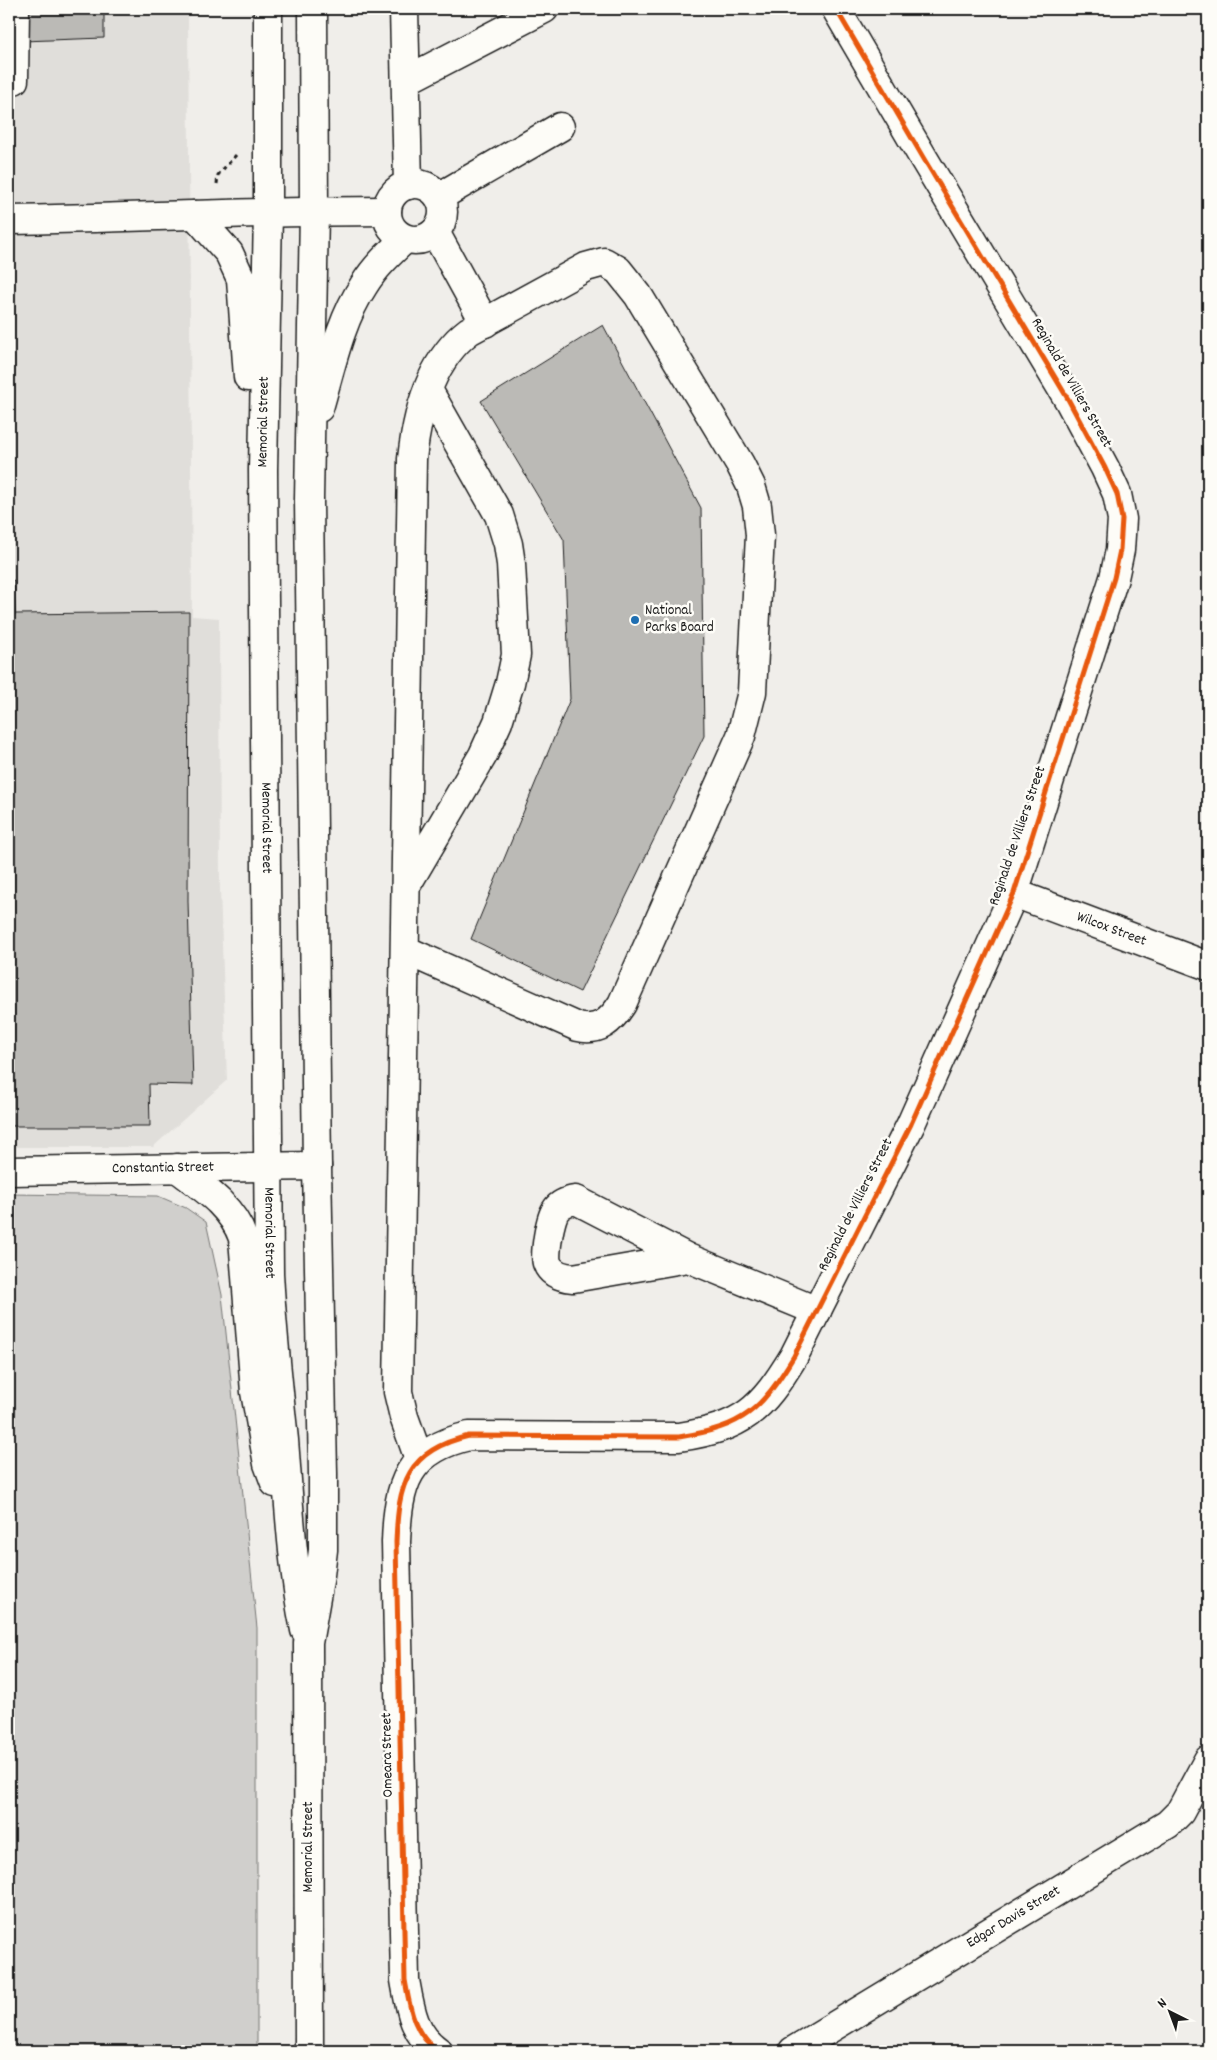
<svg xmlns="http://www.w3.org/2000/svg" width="1217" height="2060" viewBox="0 0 1217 2060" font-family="Dekko,sans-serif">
  <rect width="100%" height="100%" fill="#f0eeea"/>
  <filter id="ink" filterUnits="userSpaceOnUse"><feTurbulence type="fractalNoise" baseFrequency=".02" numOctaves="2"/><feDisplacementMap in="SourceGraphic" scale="10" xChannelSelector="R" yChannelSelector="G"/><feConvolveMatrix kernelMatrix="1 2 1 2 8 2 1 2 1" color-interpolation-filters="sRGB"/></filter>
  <g filter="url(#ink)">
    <path fill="#e0deda" d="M9 9H188L192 616 219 618 220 890 227 1080 153 1147H9Z"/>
    <path fill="#d0cfcc" stroke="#767674" d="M9 1194 158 1196 186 1208 206 1222 222 1295 257 1628V2051H9Z"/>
    <g fill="#bbbab6" stroke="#1c1c1c">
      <path d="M22 9H104V38L23 41Z"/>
      <path d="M603 325 701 508 704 736 580 992 471 939 570 699 564 540 481 401Z"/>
      <path d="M9 576 14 581 15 614 189 612 188 901 193 1085 149 1084 150 1126H9Z"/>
    </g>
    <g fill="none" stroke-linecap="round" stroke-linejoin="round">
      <g stroke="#1c1c1c" stroke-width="31">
        <g id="minor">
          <path d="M404 9 408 185"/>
          <path d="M14 80 15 9"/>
          <path d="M407 80 544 9"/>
          <circle cx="415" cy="212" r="28"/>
          <path d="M439 197 560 127"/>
          <path d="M9 220C135 218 261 211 387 211"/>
          <path d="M435 232 485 323"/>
          <path d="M406 886 483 755 498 722 510 683 516 655 511 564 508 544 499 515 428 390"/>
          <path id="s1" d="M1014 893 1208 966"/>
          <path d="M405 950 578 1027C599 1032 611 1021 622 1004L741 736 752 692 760 535 757 506 751 486 740 464 638 295 618 270 604 262 586 267 469 331C431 360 417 413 412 459L398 1392 404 1417 419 1459"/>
          <path id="s2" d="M9 1171 317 1166"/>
          <path d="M688 1258 573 1278C562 1277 551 1274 547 1263 544 1255 550 1217 556 1210 561 1203 568 1201 576 1200L688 1258 817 1311"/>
          <path d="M438 2051C413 2034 410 2008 405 1980L396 1542C398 1484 407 1450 469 1436L679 1437C744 1427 761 1410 794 1356L911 1124 1014 893 1114 578 1120 550 1122 519 1117 494 1105 468 1068 399 924 159 836 9"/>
          <path id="s3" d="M793 2051 1168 1824 1180 1812 1208 1760"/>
        </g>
      </g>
      <g stroke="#1c1c1c" stroke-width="31">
        <g id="highway">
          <path id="s4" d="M268 9V212L263 470 269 1273C272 1329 278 1384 284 1440 289 1504 292 1567 305 1630"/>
          <path d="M195 215 229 253 241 279 248 377"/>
          <path d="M319 408C331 367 340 321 364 285 375 267 390 253 405 239"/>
          <path d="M177 1168C202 1187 232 1206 243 1238L255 1392 268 1464 275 1483"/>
          <path d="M309 2051 308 1643 320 1575 323 1550V1473L317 1166 309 500 314 211 313 9"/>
        </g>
      </g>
      <path stroke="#1c1c1c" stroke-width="3" stroke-dasharray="4 4" stroke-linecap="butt" d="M217 184 218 175 236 155"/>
      <use href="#minor" stroke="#fdfcf7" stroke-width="28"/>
      <use href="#highway" stroke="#fdfcf7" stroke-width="28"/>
      <g stroke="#fdfcf7" stroke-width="8">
        <path id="cycleway" d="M438 2051C413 2034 410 2008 405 1980L396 1542C398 1484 407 1450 469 1436L679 1437C744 1427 761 1410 794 1356L911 1124 1014 893 1114 578 1120 550 1122 519 1117 494 1105 468 1068 399 924 159 836 9"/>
      </g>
      <use href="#cycleway" stroke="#e8590c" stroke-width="5"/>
    </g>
  </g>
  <circle fill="#1f6fb2" stroke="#fdfcf7" stroke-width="2" cx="635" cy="620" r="5"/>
  <g text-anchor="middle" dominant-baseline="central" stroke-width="5" stroke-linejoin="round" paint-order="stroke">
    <g font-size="15" fill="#1c1c1c" stroke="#fdfcf7">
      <text transform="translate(1071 383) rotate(60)">Reginald de Villiers Street</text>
      <text transform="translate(264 422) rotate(-89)">Memorial Street</text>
      <text stroke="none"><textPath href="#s4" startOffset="819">Memorial Street</textPath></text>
      <text transform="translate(1018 836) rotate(-71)">Reginald de Villiers Street</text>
      <text stroke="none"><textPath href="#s1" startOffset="104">Wilcox Street</textPath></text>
      <text stroke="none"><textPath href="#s2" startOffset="154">Constantia Street</textPath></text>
      <text transform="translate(856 1205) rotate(-63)">Reginald de Villiers Street</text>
      <text stroke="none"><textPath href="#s4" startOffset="1224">Memorial Street</textPath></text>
      <text transform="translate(388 1755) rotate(-91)">Omeara Street</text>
      <text transform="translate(309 1847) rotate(-90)">Memorial Street</text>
      <text stroke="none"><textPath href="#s3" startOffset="258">Edgar Davis Street</textPath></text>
    </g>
    <g font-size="15" fill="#1c1c1c" stroke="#fdfcf7" text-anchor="start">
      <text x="645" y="611">National<tspan x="645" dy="17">Parks Board</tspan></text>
    </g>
  </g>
  <rect width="1217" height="2060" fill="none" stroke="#fdfcf7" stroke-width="30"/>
  <rect x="15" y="15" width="1187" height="2030" fill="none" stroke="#1c1c1c" stroke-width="2" filter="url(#ink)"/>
  <g transform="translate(1170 2012) rotate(318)" stroke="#fdfcf7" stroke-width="4" paint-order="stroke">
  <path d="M0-4L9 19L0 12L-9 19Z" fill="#1c1c1c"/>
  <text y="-8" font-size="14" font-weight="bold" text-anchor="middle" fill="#1c1c1c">N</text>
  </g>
</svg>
